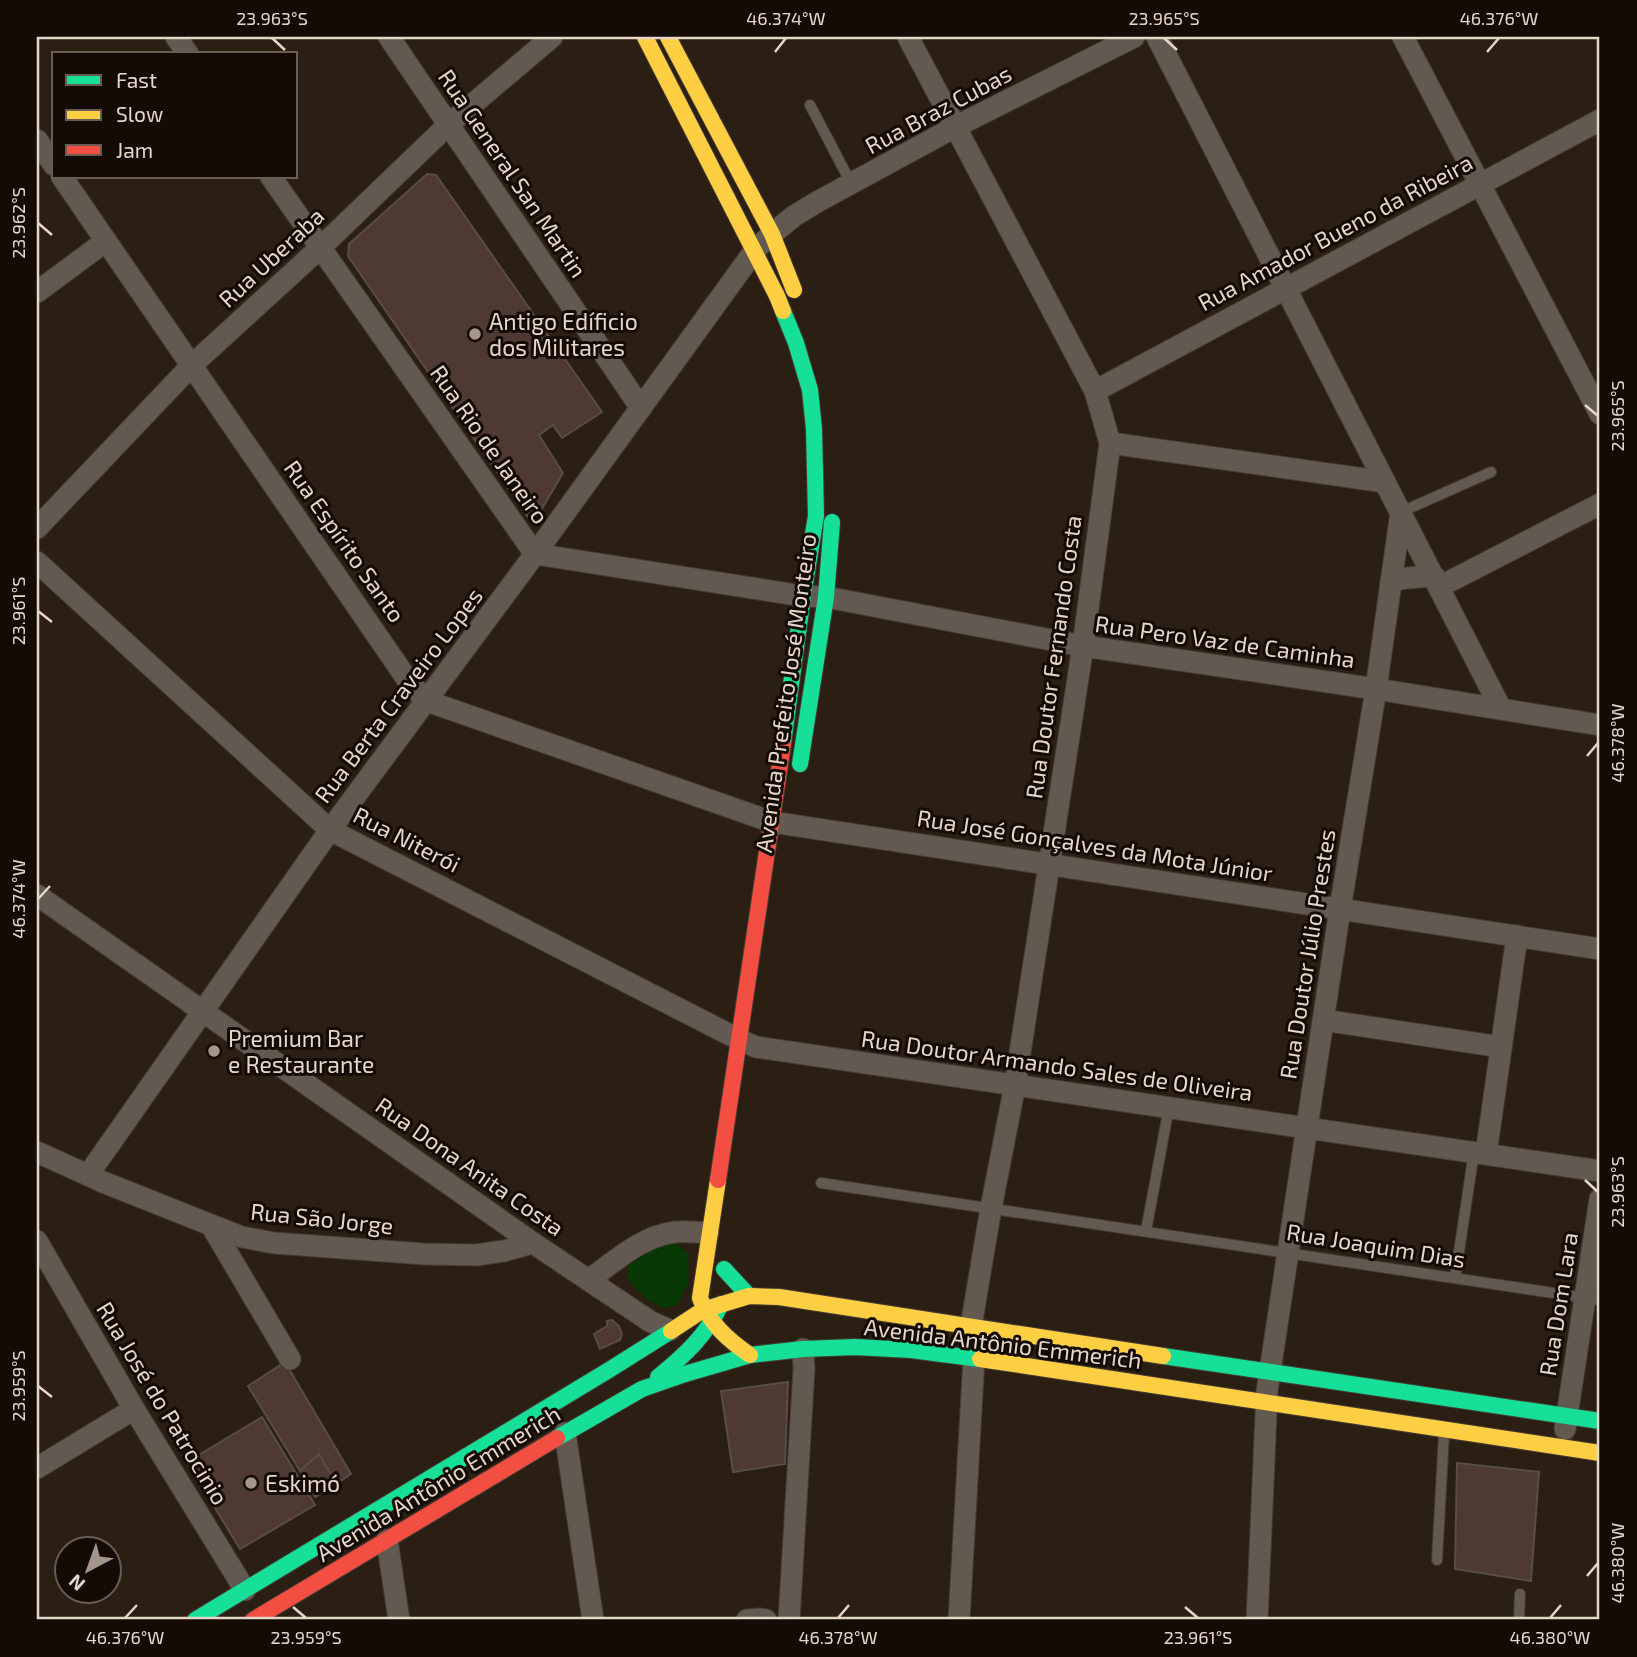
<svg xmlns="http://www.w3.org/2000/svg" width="1637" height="1657" viewBox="0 0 1637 1657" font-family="'Exo 2',sans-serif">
  <rect width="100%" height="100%" fill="#2b1f14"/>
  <path fill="#083803" d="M674 1242 689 1254 688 1283 677 1305 664 1309 644 1297 627 1278 628 1266 650 1251Z"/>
  <g fill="#4e3a32" stroke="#584c46" stroke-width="2">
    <path d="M427 174 436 175 602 412 562 438 553 425 539 435 563 473 537 517H528L348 256 349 244Z"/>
    <path d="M612 1320 619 1326 622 1334 620 1340 600 1349 594 1334 607 1326V1321Z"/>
    <path d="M285 1362 351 1474 336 1484 319 1454 300 1471 248 1386Z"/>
    <path d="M788 1382 785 1464 733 1472 721 1391Z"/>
    <path d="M262 1417 315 1505 240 1549 187 1462Z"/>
    <path d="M319 1454 336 1484 315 1497 300 1471Z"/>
    <path d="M1457 1463 1539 1472 1531 1581 1455 1569Z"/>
  </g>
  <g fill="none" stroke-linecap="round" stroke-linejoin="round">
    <g stroke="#453b33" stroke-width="12">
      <g id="lane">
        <path d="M810 105 852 185"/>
        <path d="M1401 512 1491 472"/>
        <path d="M821 1183 1600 1300"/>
        <path d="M1146 1231 1169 1107"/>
        <path d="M1455 1278 1474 1152"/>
        <path d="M1437 1560 1444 1434"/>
        <path d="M1519 1620 1520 1594"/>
      </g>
    </g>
    <g stroke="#453b33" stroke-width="23">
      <g id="street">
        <path d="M176 37 188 54"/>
        <path d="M389 37 641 408"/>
        <path d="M908 37 1095 391 1110 443 1083 646 1015 1085 991 1208 971 1326"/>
        <path d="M1157 37 1501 709"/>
        <path d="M1403 37 1600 414"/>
        <path d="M37 140 54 165"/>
        <path d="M62 177 409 682 427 701 772 822 1600 949"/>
        <path d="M271 177 535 554 803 596 826 597 1083 646 1376 689 1600 725"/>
        <path d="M37 292 106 241"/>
        <path d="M1095 391 1600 120"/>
        <path d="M1110 443 1385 482"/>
        <path d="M37 528 192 365 320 248 448 125 552 37"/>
        <path d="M37 562 330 830 738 1039 756 1047 1600 1171"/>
        <path d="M1391 581 1407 578 1434 576"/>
        <path d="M1439 587 1600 504"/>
        <path d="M37 895 533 1243 651 1322 670 1330"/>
        <path d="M1323 1020 1501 1047"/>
        <path d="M37 1152 103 1182 211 1225 242 1237 274 1243 425 1254 476 1255 504 1251 533 1243"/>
        <path d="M1486 1154 1517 936"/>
        <path d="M88 1175 330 830 535 554 755 250 772 234 794 216 817 202 955 127 1134 37"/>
        <path d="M211 1225 290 1359"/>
        <path d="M37 1241 134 1409 245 1590"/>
        <path d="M589 1280C615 1261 642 1236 675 1232 686 1231 697 1232 708 1233"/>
        <path d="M1565 1429 1600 1199"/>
        <path d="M565 1433 593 1620"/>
        <path d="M37 1468 134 1409"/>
        <path d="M387 1540 399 1620"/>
        <path d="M747 1620 759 1619 766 1620"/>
        <path d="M789 1620 804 1369 803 1349"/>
        <path d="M959 1620 974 1358"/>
        <path d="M1257 1620 1267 1391 1340 909 1376 689 1401 512"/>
      </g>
    </g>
    <g stroke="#453b33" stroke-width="18">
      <g id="fast">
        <path d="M783 744 803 596 816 516 814 429 810 390 796 343 783 311"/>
        <path d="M800 764 826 597 832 522"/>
        <path d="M724 1269 749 1296"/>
        <path d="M1163 1356 1600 1421"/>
        <path d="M658 1377C684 1356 707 1335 721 1304"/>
        <path d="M557 1438 642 1389 685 1374 750 1355 803 1349 855 1347 911 1350 980 1359"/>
        <path d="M195 1620 609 1370 671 1331"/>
      </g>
    </g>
    <g stroke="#453b33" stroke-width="18">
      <g id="slow">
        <path d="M645 37 777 296 783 311"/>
        <path d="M668 37 772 234 794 290"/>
        <path d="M718 1180 700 1298C709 1323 728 1340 750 1355"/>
        <path d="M671 1331 703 1310 749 1296 779 1297 1163 1356"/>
        <path d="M980 1359 1600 1453"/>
      </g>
    </g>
    <g stroke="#453b33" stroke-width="18">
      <g id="jam">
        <path d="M718 1180 783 744"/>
        <path d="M253 1620 557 1438"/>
      </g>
    </g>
    <use href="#lane" stroke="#625951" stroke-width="10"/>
    <use href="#street" stroke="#625951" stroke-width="21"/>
    <use href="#fast" stroke="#16e098" stroke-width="16"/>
    <use href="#slow" stroke="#ffcf43" stroke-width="16"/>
    <use href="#jam" stroke="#f24e42" stroke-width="16"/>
  </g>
  <path fill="none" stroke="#e5d6ca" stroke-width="2.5" d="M272 38 285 50M1164 38 1177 50M775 52 786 38M1487 52 1499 38M38 223 52 235M1585 405 1598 416M38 611 52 622M1587 756 1598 743M38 899 50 886M1585 1180 1598 1192M38 1386 52 1397M1587 1576 1598 1563M293 1607 306 1618M1185 1607 1198 1618M125 1618 137 1605M838 1618 849 1605M1550 1618 1561 1605"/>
  <g fill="#a4968a" stroke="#140b04" stroke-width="2.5">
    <circle cx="475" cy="334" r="7"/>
    <circle cx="214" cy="1051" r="7"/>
    <circle cx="251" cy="1483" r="7"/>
  </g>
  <g text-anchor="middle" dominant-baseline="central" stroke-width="6" stroke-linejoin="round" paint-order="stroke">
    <g font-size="23" fill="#e5d6ca" stroke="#140b04">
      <text transform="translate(938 109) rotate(-28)">Rua Braz Cubas</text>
      <text transform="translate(513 173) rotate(56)">Rua General San Martin</text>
      <text transform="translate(1335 232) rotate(-28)">Rua Amador Bueno da Ribeira</text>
      <text transform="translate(271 257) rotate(-43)">Rua Uberaba</text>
      <text transform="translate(490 444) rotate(55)">Rua Rio de Janeiro</text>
      <text transform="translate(345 541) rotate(55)">Rua Espírito Santo</text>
      <text transform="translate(1225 641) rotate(8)">Rua Pero Vaz de Caminha</text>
      <text transform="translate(1053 657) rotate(-82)">Rua Doutor Fernando Costa</text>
      <text transform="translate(785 693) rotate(-82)">Avenida Prefeito José Monteiro</text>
      <text transform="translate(398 695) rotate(-53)">Rua Berta Craveiro Lopes</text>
      <text transform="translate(407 839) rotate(27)">Rua Niterói</text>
      <text transform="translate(1095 845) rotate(9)">Rua José Gonçalves da Mota Júnior</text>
      <text transform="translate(1307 954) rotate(-81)">Rua Doutor Júlio Prestes</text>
      <text transform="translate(1057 1065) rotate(8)">Rua Doutor Armando Sales de Oliveira</text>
      <text transform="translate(470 1166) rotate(35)">Rua Dona Anita Costa</text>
      <text transform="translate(322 1218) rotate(6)">Rua São Jorge</text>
      <text transform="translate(1376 1245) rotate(9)">Rua Joaquim Dias</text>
      <text transform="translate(1558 1304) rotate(-81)">Rua Dom Lara</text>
      <text transform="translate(1003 1343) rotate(7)">Avenida Antônio Emmerich</text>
      <text transform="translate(163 1403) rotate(59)">Rua José do Patrocinio</text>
      <text transform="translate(438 1483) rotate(-31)">Avenida Antônio Emmerich</text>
    </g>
    <g font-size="23" fill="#e5d6ca" stroke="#140b04" text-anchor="start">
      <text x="489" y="321">Antigo Edíficio<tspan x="489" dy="26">dos Militares</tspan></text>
      <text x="228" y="1038">Premium Bar<tspan x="228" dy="26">e Restaurante</tspan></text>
      <text x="265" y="1483">Eskimó</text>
    </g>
  </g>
  <rect width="1637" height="1657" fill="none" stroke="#140b04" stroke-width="77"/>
  <rect x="52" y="52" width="245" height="126" fill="#140b04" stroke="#685c53" stroke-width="2"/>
  <rect x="66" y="75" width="35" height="10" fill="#16e098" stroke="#685c53" stroke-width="2"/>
  <text x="116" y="88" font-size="21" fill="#e5d6ca">Fast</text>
  <rect x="66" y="110" width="35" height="10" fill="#ffcf43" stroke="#685c53" stroke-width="2"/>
  <text x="116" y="122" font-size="21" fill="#e5d6ca">Slow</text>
  <rect x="66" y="145" width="35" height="10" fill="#f24e42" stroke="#685c53" stroke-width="2"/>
  <text x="116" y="158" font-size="21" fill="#e5d6ca">Jam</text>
  <g transform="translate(88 1570) rotate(221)"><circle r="33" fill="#140b04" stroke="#685c53" stroke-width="2"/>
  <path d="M0-5L12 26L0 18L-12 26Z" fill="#a4968a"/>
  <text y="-10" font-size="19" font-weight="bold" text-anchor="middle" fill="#e5d6ca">N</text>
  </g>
  <rect x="38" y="38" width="1560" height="1580" fill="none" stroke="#e5d6ca" stroke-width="2.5"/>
  <g font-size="18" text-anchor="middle" fill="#e5d6ca">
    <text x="272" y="25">23.963°S</text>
    <text x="786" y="25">46.374°W</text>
    <text x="1164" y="25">23.965°S</text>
    <text x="1499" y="25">46.376°W</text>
    <text transform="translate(19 223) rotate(-90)" y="6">23.962°S</text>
    <text transform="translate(1618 416) rotate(-90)" y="6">23.965°S</text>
    <text transform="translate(19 611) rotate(-90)" y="6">23.961°S</text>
    <text transform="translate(1618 743) rotate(-90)" y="6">46.378°W</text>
    <text transform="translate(19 899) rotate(-90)" y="6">46.374°W</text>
    <text transform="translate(1618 1192) rotate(-90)" y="6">23.963°S</text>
    <text transform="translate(19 1386) rotate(-90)" y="6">23.959°S</text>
    <text transform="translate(1618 1563) rotate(-90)" y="6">46.380°W</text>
    <text x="125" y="1644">46.376°W</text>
    <text x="306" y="1644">23.959°S</text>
    <text x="838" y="1644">46.378°W</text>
    <text x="1198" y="1644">23.961°S</text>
    <text x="1550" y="1644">46.380°W</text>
  </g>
</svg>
